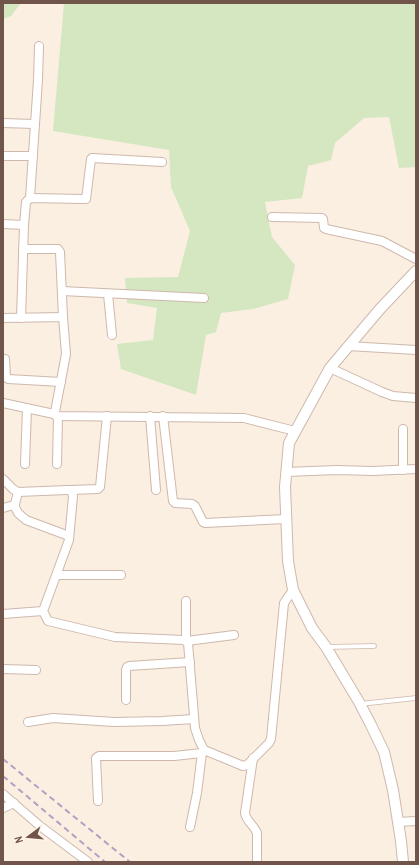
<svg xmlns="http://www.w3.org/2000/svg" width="419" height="865" viewBox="0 0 419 865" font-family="'Archivo Narrow',sans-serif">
  <rect width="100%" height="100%" fill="#fbefe2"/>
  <g fill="#d4e7c1">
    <path d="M3 3H21L11 16 3 19Z"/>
    <path d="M64 3H416V167L399 168 389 117 364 118 335 143 331 160 308 166 302 198 265 202 272 237 295 265 288 299 253 309 221 313 216 332 206 335 196 395 121 369 117 344 153 340 157 308 127 303 125 278 178 277 190 231 171 187 169 150 53 131Z"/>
  </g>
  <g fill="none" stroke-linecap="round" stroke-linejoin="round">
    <g stroke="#ceb8ac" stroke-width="5.5">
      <g id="service">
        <path d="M326 647 374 646"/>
        <path d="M360 704 416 698"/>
      </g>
    </g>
    <g stroke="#ceb8ac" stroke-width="10">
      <g id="minor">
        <path d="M3 123 35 124"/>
        <path d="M3 156H33"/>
        <path d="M30 198 38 80 39 46"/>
        <path d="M272 217 322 218 323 219 324 228 326 229 382 241 416 259"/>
        <path d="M3 224 24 225"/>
        <path d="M23 249H58L60 252 63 317"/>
        <path d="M62 291 204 298"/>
        <path d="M108 294 112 335"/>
        <path d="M3 318 63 317 66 354 55 412 54 414 56 416 244 418 295 431"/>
        <path d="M21 318 24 225 26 202 30 198 84 199H86L91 159 92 158 162 162"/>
        <path d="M348 346 416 350"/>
        <path d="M5 359 6 377 8 379 61 382"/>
        <path d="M330 368 382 392 393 396 416 398"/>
        <path d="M3 403 54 414"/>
        <path d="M150 416 156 490"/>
        <path d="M163 416 173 501 175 503 192 504 195 506 203 522 205 523 286 519"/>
        <path d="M403 429V470"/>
        <path d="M25 464 27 408"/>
        <path d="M57 464 58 416"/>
        <path d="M286 472 337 470 372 471 416 469"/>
        <path d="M3 479 13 489 18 492 67 490H71L73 496 69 540 43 611 48 621 115 637 184 640 188 643 195 728 199 740 204 750 243 766 247 765 269 743 271 739 284 603 293 590"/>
        <path d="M71 490 98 489 100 487 107 416"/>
        <path d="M14 505 18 513 26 520 69 536"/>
        <path d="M3 508 14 505 15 504 18 492"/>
        <path d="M57 575H121"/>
        <path d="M3 614 43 611"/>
        <path d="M186 641V601"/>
        <path d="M187 641 234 635"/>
        <path d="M3 669 36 670"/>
        <path d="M126 700V670L127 667 129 666 190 662"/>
        <path d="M28 722 53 718 114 722 162 721 194 719"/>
        <path d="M253 758 245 813C246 821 254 825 257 833V862"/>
        <path d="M3 794 40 826 88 862"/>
        <path d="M98 801 96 758 99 756H174L202 753"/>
        <path d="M3 808 14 803"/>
        <path d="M398 822 416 821"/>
        <path d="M190 827 197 793 202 753 204 750"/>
      </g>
    </g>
    <g stroke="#ceb8ac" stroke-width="12">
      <path id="tertiary" d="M403 862 401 841 393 790 384 752 371 725 359 702 326 647 312 628 293 590 288 561 285 487 289 443 330 368 380 309 416 271"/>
    </g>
    <use href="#service" stroke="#fff" stroke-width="4"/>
    <use href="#minor" stroke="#fff" stroke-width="8"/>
    <use href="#tertiary" stroke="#fff" stroke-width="10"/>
    <g stroke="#b1a1c3" stroke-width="2" stroke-dasharray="6 4" stroke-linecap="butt">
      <path d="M3 759 130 862"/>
      <path d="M3 776 105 862"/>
    </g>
  </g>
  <rect width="419" height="865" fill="none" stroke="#71544a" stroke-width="8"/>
  <g transform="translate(28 837) rotate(254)" stroke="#fef3e7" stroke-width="3" paint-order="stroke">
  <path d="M0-3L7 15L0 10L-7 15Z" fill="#71544a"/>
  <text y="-6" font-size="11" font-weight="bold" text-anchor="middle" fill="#71544a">N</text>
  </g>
</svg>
